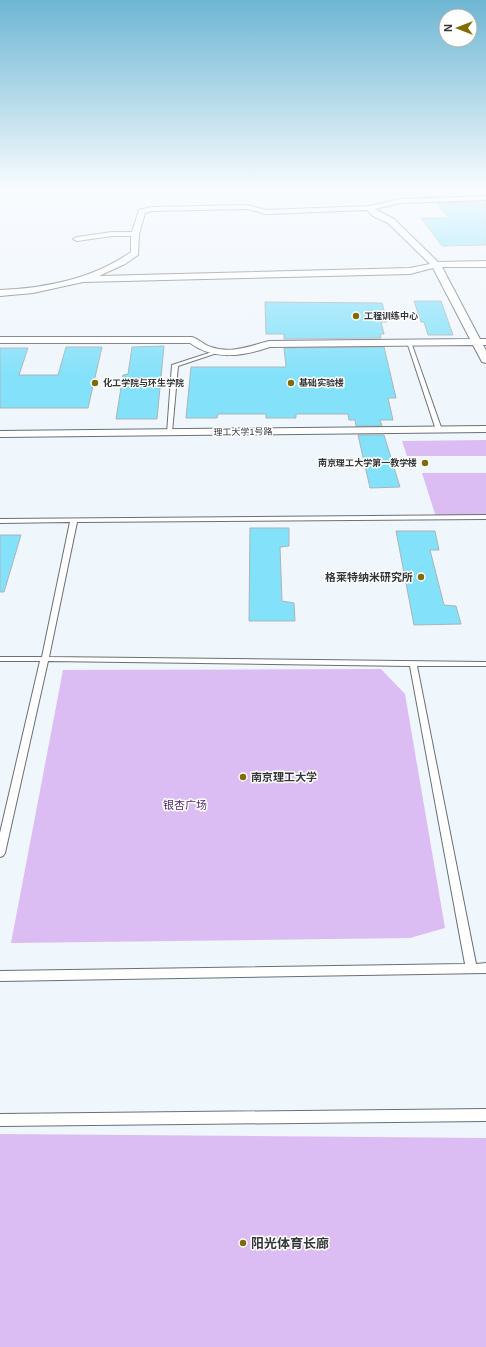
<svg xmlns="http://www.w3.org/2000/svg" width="486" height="1347" viewBox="0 0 486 1347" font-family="Arial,'Noto Sans SC',sans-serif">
  <rect width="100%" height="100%" fill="#eff6fc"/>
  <g fill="#dbbdf3">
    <path d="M486 440V456H407L402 441Z"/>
    <path d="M422 473H486V517H436Z"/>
    <path d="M381 669 405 694 445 928 410 938 11 943 63 670Z"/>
    <path d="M0 1134 486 1138V1347H0Z"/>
  </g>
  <g fill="#84e1fa" stroke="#abb5b8">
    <path d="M486 202V245L442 246 421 218H449L437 203Z"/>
    <path d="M414 301H441L453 335H428L424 322H421Z"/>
    <path d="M265 302 382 303 387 322H381L384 334H380L381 338 284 339V334H266Z"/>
    <path d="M164 346 157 419H116L123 375 128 374 132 347Z"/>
    <path d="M66 347H102L88 408H0V348H28L19 375H58Z"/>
    <path d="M384 347 396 398H388L393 420H380L382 426H356L355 420H349L348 414H296V418H266V414H218L217 418H186L191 367H286L284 348Z"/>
    <path d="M358 435H384L400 487 370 488Z"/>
    <path d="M250 528H289V546L280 547 282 601 294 603 295 621H249Z"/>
    <path d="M396 531H435L439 550H430L444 605 456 606 461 624 414 625Z"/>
    <path d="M0 535H21L4 592H0Z"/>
  </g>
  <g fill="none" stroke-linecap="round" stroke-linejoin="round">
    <g stroke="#6a7076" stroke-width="2">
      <g id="service">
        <path d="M407 341 411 342 442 430 441 431 436 430 407 342Z"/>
        <path d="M215 351 220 352 178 366 172 432 167 433 172 365Z"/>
        <path d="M486 515V519L77 522 49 657 486 662V666H417L476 964 486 963V973L0 981V971L465 964 410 666 48 661 5 853 3 856 0 857V833L40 661H0V657H42L70 522 0 523V519Z"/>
        <path d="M486 1109V1121L0 1126V1114Z"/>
      </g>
    </g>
    <g stroke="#6a7076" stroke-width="2">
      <g id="minor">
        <path d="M486 196V200L401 203 375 209 394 219 438 262 486 261V267H442L480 339H486V345H483L486 350V363L482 362 473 345 270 347C243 356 214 361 190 343H0V337H192C199 339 204 345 211 347 230 354 250 346 269 341L470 339 433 268 410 274 83 282 33 293 0 296V290C46 288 93 279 131 252V236H112L77 241 73 239 77 237 112 232H132L139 210 152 207 247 205 266 210 369 206 401 199ZM247 209 266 214 367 210 373 216 388 223 430 264 410 268 99 276 125 264 138 255 139 234 145 213 152 211Z"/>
        <path d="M486 426V432L0 437V431Z"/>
      </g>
    </g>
    <use href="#service" fill="#fff" fill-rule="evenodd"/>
    <use href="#minor" fill="#fff" fill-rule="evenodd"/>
  </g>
  <linearGradient id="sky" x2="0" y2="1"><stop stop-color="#6db6d2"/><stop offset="0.5" stop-color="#f8fbfe"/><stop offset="1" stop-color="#f8fbfe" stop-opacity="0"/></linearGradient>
  <rect width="486" height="376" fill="url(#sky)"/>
  <g fill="#816b05" stroke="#fff" stroke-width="1.5">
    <circle cx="356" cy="316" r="4"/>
    <circle cx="95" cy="383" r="4"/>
    <circle cx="291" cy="383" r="4"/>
    <circle cx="425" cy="463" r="4"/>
    <circle cx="421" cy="577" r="4"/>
    <circle cx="243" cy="777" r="4"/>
    <circle cx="243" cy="1243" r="4"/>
  </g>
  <g text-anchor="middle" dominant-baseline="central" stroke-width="3" stroke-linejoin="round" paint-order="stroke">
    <g font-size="9" font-weight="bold" fill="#35373a" stroke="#fff" text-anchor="start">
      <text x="364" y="316">工程训练中心</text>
      <text x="103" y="383">化工学院与环生学院</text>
      <text x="299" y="383">基础实验楼</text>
      <text x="417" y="463" text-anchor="end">南京理工大学第一教学楼</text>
    </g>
    <g font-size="9" fill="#35373a" stroke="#fff">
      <text transform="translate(243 432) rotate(-1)">理工大学1号路</text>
    </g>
    <g font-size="11" font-weight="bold" fill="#35373a" stroke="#fff" text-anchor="end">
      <text x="413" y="577">格莱特纳米研究所</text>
      <text x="251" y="777" text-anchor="start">南京理工大学</text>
    </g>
    <g font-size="11" fill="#532770" stroke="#fff">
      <text x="185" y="805">银杏广场</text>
    </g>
    <g font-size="13" font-weight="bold" fill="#35373a" stroke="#fff" text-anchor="start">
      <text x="251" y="1243">阳光体育长廊</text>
    </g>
  </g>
  <g transform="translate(458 28) rotate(270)"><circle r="19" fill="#ffffff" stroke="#aeafb0"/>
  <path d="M0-3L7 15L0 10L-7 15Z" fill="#816b05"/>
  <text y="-6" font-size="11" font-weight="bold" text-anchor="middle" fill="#35373a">N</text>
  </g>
</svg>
